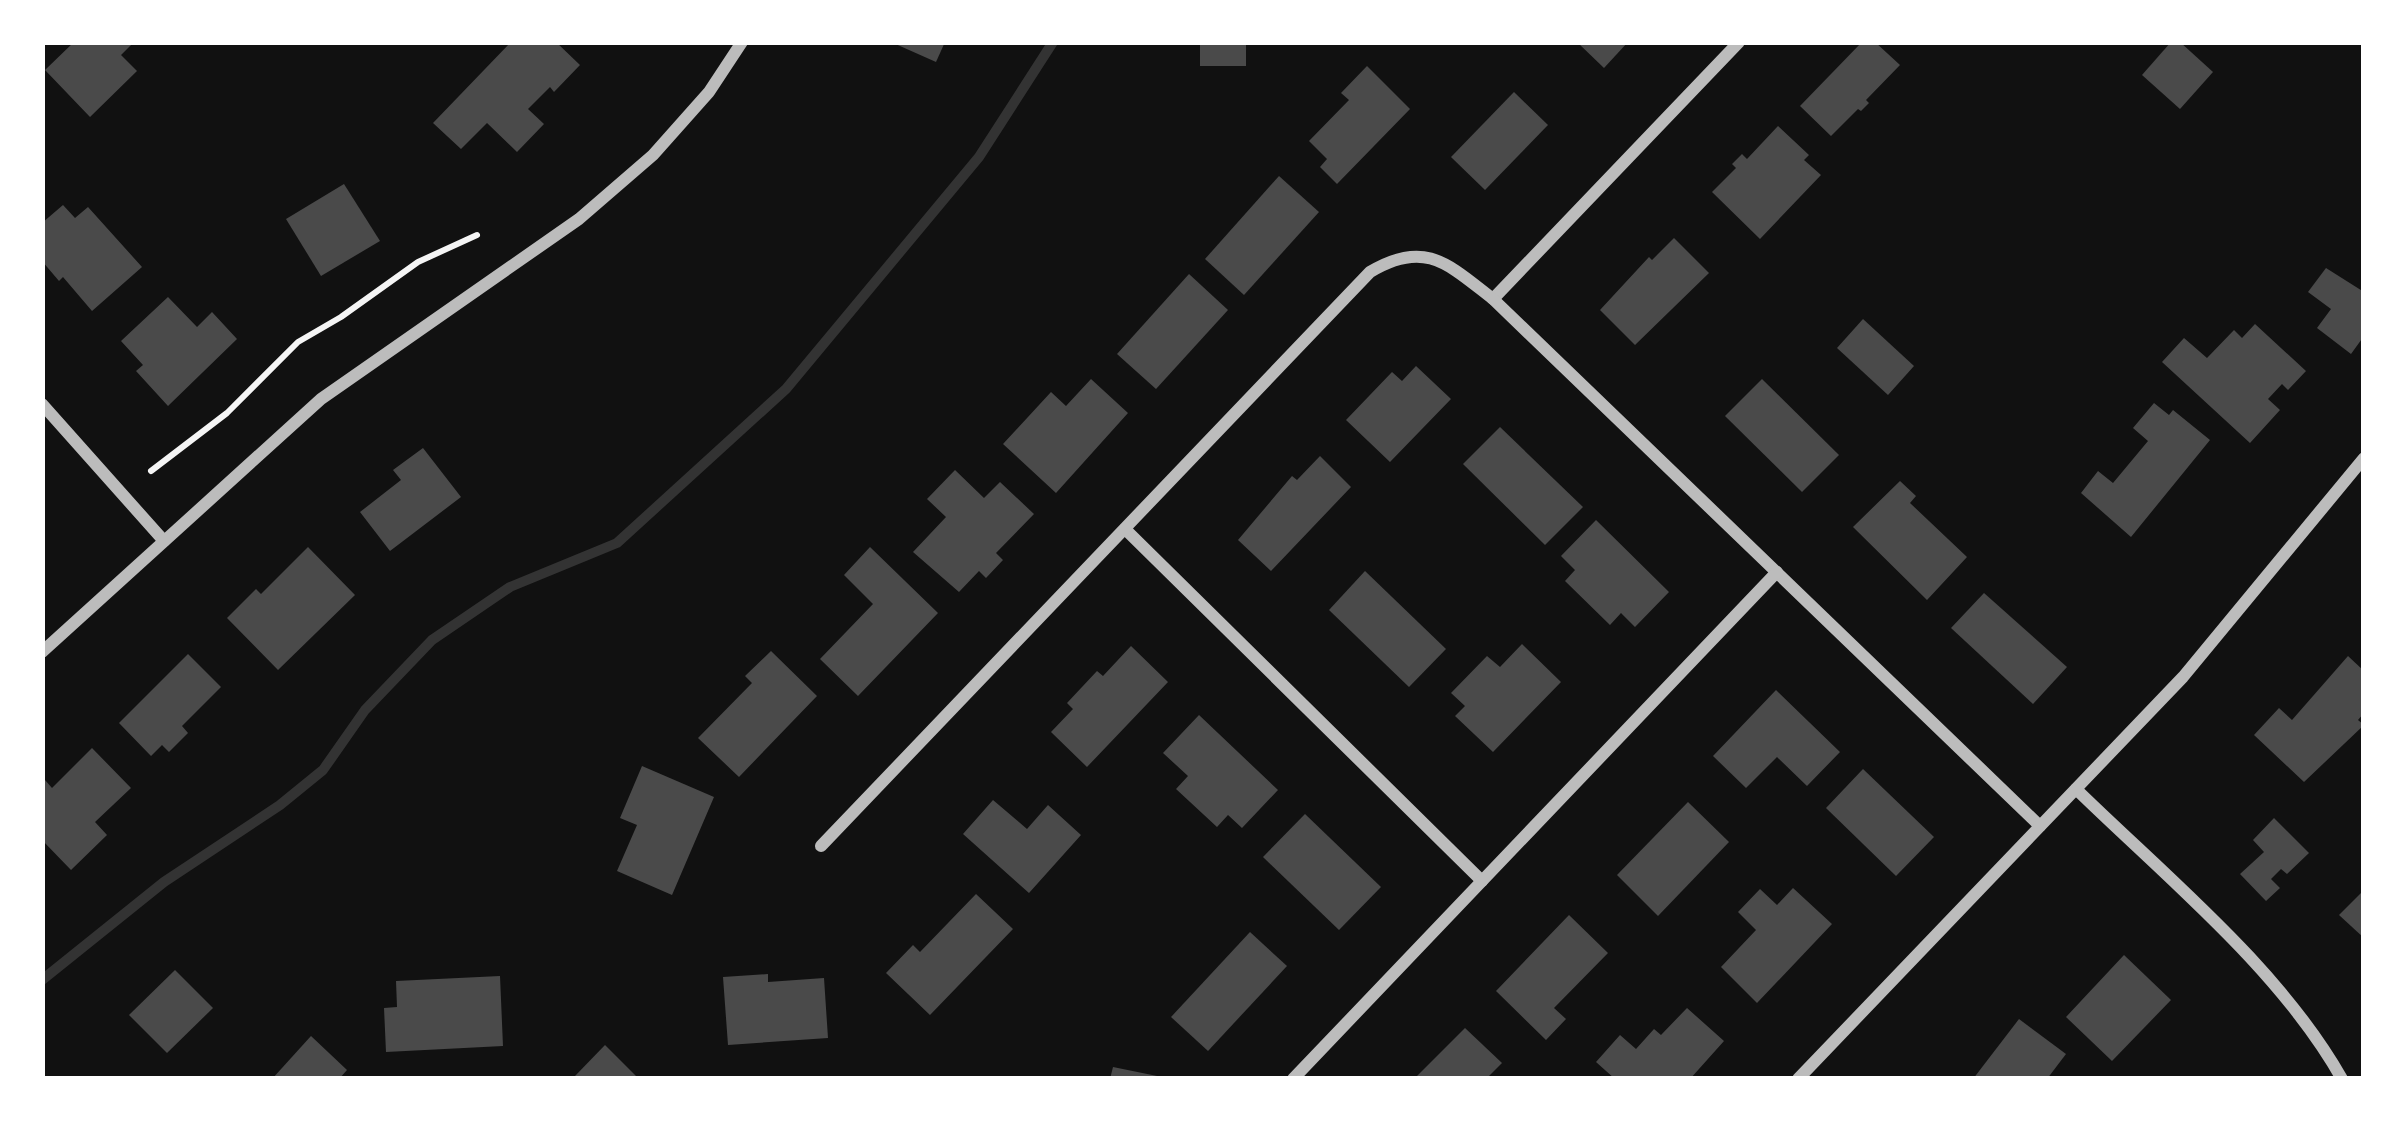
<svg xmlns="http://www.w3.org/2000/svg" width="2406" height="1121" viewBox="0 0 2406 1121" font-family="Lato,sans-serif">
  <rect width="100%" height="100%" fill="#111"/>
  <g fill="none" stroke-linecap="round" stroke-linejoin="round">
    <path stroke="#333" stroke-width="10" d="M42 980 164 882 280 805 323 770 365 710 432 640 510 587 617 543 786 389 979 157 1053 42"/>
  </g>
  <g fill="#4a4a4a">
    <path d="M74 42H134L121 55 137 71 90 117 45 70Z"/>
    <path d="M511 42H556L580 65 554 92 550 87 528 109 544 124 517 152 487 123 461 149 433 123Z"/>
    <path d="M891 42H945L936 62Z"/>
    <rect x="1200" y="42" width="46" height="24"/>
    <path d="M1577 42H1628L1604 68Z"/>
    <path d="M1862 42H1875L1900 65 1866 100 1869 103 1861 111 1858 109 1831 136 1800 106Z"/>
    <path d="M2171 42H2180L2213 72 2180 109 2142 75Z"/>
    <path d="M1367 66 1410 109 1337 184 1320 167 1327 159 1309 141 1349 100 1341 93Z"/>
    <path d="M1514 92 1548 125 1485 190 1451 157Z"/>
    <path d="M1778 126 1809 155 1804 160 1821 175 1760 239 1712 192 1736 168 1732 164 1742 154 1747 159Z"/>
    <path d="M1279 176 1319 212 1244 295 1205 259Z"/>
    <path d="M344 184 380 241 321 276 286 219Z"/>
    <path d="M63 205 75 218 88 207 142 267 92 311 63 277 59 281 42 261 45 243 42 223Z"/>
    <path d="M1674 238 1709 273 1635 345 1600 310 1649 257 1652 260Z"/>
    <path d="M2326 268 2364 292V336L2351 354 2317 328 2331 309 2308 292Z"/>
    <path d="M1189 274 1228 310 1156 389 1117 354Z"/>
    <path d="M168 297 197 327 212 312 237 339 168 406 136 371 143 365 121 341Z"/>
    <path d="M1863 319 1914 366 1888 395 1837 348Z"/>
    <path d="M2255 324 2306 371 2288 390 2282 384 2268 399 2280 410 2250 443 2162 362 2184 338 2207 358 2234 330 2242 338Z"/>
    <path d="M1416 366 1451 399 1390 462 1346 420 1392 372 1402 381Z"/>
    <path d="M1091 379 1128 413 1056 493 1003 444 1051 392 1066 406Z"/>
    <path d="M1762 379 1839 455 1802 492 1725 416Z"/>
    <path d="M2154 403 2169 415 2173 410 2210 440 2131 537 2081 493 2098 471 2113 483 2148 441 2133 428Z"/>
    <path d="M1500 427 1583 507 1545 545 1463 464Z"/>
    <path d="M423 448 461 497 390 551 360 512 401 480 393 470Z"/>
    <path d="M1320 456 1351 487 1271 571 1238 540 1292 476 1297 480Z"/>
    <path d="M955 470 984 498 1000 482 1034 514 996 553 1003 560 986 578 979 571 959 592 913 552 946 517 927 499Z"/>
    <path d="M1900 481 1916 496 1910 503 1967 557 1927 600 1853 527Z"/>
    <path d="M1596 520 1669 592 1635 627 1621 613 1610 625 1565 581 1575 570 1561 556Z"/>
    <path d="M308 547 355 595 278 670 227 618 256 589 261 594Z"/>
    <path d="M870 547 938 613 858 696 820 659 873 604 844 575Z"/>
    <path d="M1365 571 1446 649 1409 687 1329 610Z"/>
    <path d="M1984 593 2067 667 2033 704 1951 628Z"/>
    <path d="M1522 644 1561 682 1493 752 1455 716 1465 706 1451 693 1487 656 1500 667Z"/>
    <path d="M1131 646 1168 682 1087 767 1051 732 1073 709 1067 703 1097 671 1103 676Z"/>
    <path d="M771 651 817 696 739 777 698 738 752 683 745 676Z"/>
    <path d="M188 654 221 687 182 726 188 733 169 752 162 745 151 756 119 723Z"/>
    <path d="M2348 656 2364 671V713L2358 720 2364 725 2304 782 2254 735 2279 708 2292 720Z"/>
    <path d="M1776 690 1840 752 1807 786 1777 757 1746 788 1713 756Z"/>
    <path d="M1199 715 1278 790 1242 828 1228 815 1217 827 1176 789 1188 776 1163 753Z"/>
    <path d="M92 748 131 788 95 822 107 835 71 870 42 840V783L45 780 52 788Z"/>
    <path d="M642 766 714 797 672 895 617 871 637 825 620 818Z"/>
    <path d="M1863 769 1934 837 1896 876 1826 808Z"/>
    <path d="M993 800 1027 829 1048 805 1081 835 1029 893 963 834Z"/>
    <path d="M1688 802 1729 842 1658 916 1617 875Z"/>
    <path d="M1305 814 1381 887 1339 930 1263 857Z"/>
    <path d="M2274 818 2309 853 2287 874 2281 869 2271 879 2280 888 2266 901 2240 874 2264 852 2253 840Z"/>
    <path d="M1793 888 1832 924 1757 1003 1721 967 1756 930 1738 912 1760 889 1777 905Z"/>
    <path d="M2364 890V938L2339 915Z"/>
    <path d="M976 894 1013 929 930 1015 886 973 913 945 920 952Z"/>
    <path d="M1569 915 1608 953 1554 1008 1566 1019 1546 1040 1496 991Z"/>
    <path d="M1250 932 1287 966 1208 1051 1171 1017Z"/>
    <path d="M2124 955 2171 1000 2112 1061 2066 1017Z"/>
    <path d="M175 970 213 1008 167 1053 129 1015Z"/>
    <path d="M768 974V982L824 978 828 1038 728 1045 723 977Z"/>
    <path d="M500 976 503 1046 386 1052 384 1008 397 1007 396 981Z"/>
    <path d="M1687 1008 1724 1041 1690 1079H1615L1596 1062 1620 1035 1636 1049 1654 1029 1661 1035Z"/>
    <path d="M2019 1019 2066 1054 2047 1079H1973Z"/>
    <path d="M1465 1028 1502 1063 1486 1079H1414Z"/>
    <path d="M311 1036 347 1070 339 1079H272Z"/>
    <path d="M605 1045 637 1077 635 1079 574 1077Z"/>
    <path d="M1113 1067 1162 1077 1161 1079H1110Z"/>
  </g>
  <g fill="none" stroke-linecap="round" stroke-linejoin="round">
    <path stroke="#f5f5f5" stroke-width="6" d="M151 471 227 413 298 342 341 317 418 262 477 235"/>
    <g stroke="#bcbcbc" stroke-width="12">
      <path d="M1493 299 1739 42"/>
      <path d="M42 404 164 541"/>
      <path d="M1125 529 1482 881"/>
      <path d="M42 652 321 399 579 219 653 155 709 92 742 42"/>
      <path d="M2076 789C2166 877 2280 969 2342 1079"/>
      <path d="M821 846 1370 272C1425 239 1448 264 1493 299L2040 826"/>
      <path d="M1293 1079 1777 572"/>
      <path d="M1798 1079 2183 677 2364 458"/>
    </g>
  </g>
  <rect width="2406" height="1121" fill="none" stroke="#ffffff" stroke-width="90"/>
</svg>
